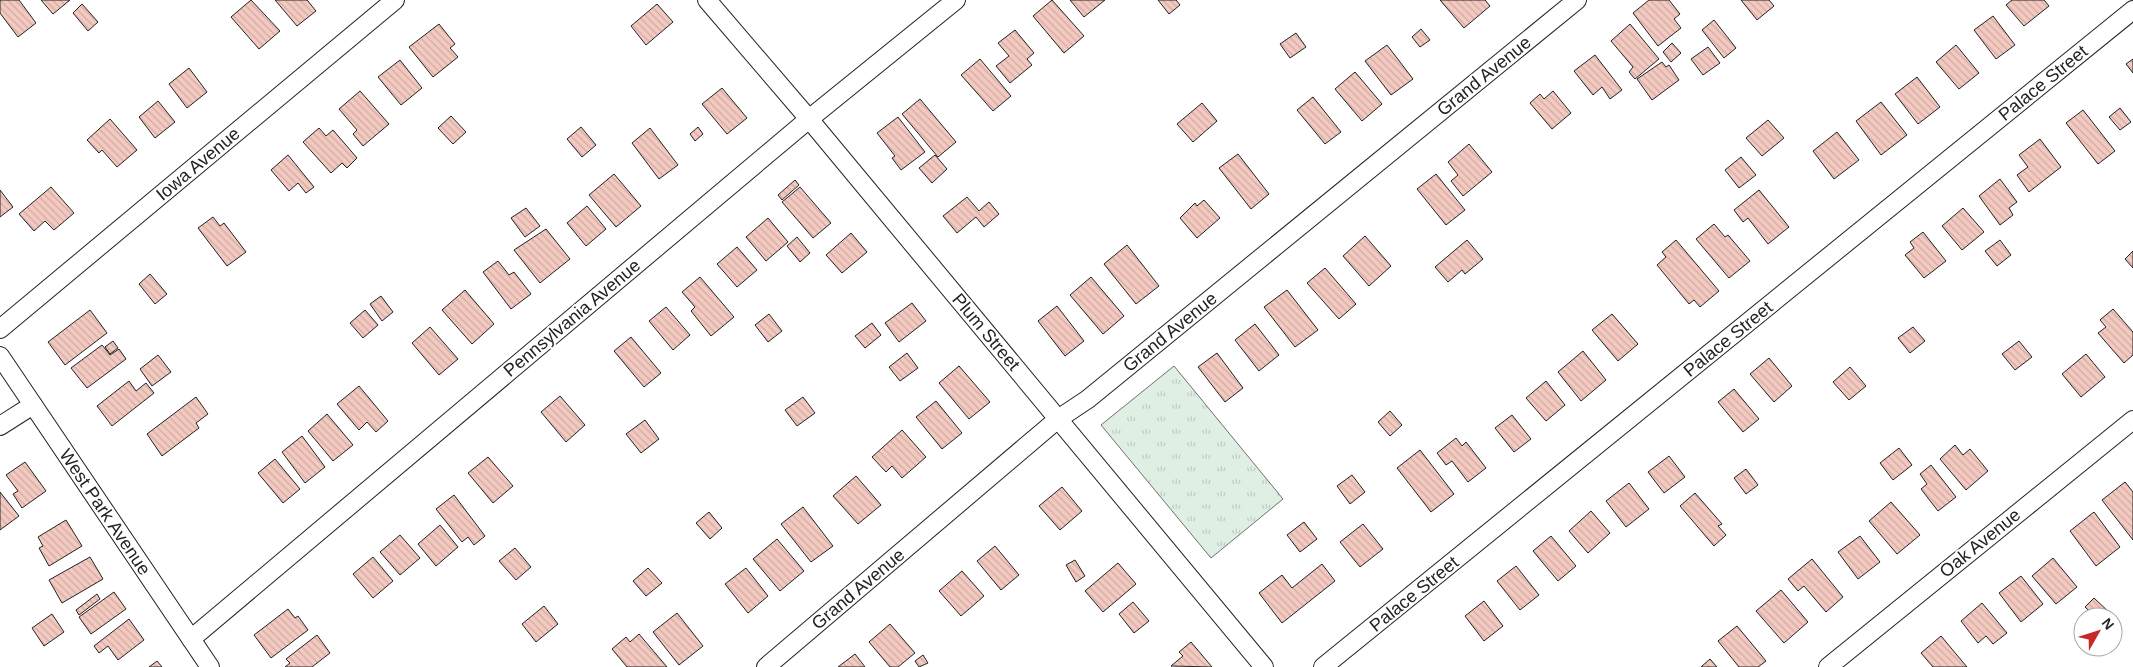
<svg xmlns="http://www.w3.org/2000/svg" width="2133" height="667" viewBox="0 0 2133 667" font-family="Arial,sans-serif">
  <defs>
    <pattern id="park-tufts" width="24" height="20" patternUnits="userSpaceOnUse" patternTransform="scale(1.25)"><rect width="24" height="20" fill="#e0efe3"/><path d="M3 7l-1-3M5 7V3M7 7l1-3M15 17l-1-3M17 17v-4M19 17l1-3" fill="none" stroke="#c0cdc2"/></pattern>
    <pattern id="building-back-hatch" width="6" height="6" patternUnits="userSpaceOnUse" patternTransform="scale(1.25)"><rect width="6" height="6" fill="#f3c9c0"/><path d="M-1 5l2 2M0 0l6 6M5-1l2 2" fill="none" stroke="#d0aca5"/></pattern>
  </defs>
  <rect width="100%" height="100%" fill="#fff"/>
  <path fill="url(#park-tufts)" stroke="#6f6f6f" d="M1174 366 1283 499 1211 558 1101 425Z"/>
  <g fill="url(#building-back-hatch)" stroke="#222">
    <path d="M0 0H19L36 23 18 37 0 13Z"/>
    <path d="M41 0H70L53 14Z"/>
    <path d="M251 0 280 31 259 49 231 17Z"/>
    <path d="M275 0H307L316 11 297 26Z"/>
    <path d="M1052 0 1084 36 1064 53 1033 16Z"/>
    <path d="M1070 0H1105L1084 17Z"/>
    <path d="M1158 0H1176L1180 5 1169 14Z"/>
    <path d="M1440 0H1485L1490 6 1464 28Z"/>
    <path d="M1649 0H1669L1680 14 1674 19 1681 28 1658 46 1633 13Z"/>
    <path d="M1741 0H1769L1774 6 1757 20Z"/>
    <path d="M2012 0H2044L2049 6 2024 26 2006 5Z"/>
    <path d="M82 4 98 22 88 31 73 13Z"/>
    <path d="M657 4 673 22 646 45 631 26Z"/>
    <path d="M1993 16 2015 45 1996 59 1974 30Z"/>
    <path d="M1714 20 1736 48 1724 58 1702 30Z"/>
    <path d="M439 24 455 44 450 48 458 57 433 77 409 47Z"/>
    <path d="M1630 24 1659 59 1635 79 1629 72 1633 67 1611 41Z"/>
    <path d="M1421 29 1430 40 1420 47 1412 37Z"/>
    <path d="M1015 30 1034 53 1027 59 1032 65 1010 83 996 66 1009 56 998 43Z"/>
    <path d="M1296 33 1306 47 1290 58 1280 44Z"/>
    <path d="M1672 43 1681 53 1671 62 1663 52Z"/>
    <path d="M1387 45 1413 79 1391 95 1365 61Z"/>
    <path d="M1956 45 1979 73 1959 89 1936 62Z"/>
    <path d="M1708 47 1720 63 1703 75 1691 59Z"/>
    <path d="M1595 55 1622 90 1610 99 1602 87 1593 95 1574 71Z"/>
    <path d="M980 59 1011 96 993 111 961 75Z"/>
    <path d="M2133 59V73L2126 64Z"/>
    <path d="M400 60 422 88 401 105 378 77Z"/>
    <path d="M1662 62 1666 67 1669 65 1679 80 1652 100 1637 79Z"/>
    <path d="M189 68 207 92 187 108 169 84Z"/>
    <path d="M1355 72 1382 104 1362 121 1335 89Z"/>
    <path d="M1917 77 1940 107 1918 124 1895 94Z"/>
    <path d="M722 88 747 118 727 134 702 104Z"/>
    <path d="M360 91 389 124 363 146 353 134 357 130 339 109Z"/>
    <path d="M1553 91 1571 113 1552 129 1530 103 1540 94 1544 99Z"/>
    <path d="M1313 97 1341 132 1325 144 1297 110Z"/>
    <path d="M920 99 956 142 938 157 902 114Z"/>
    <path d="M158 101 175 122 155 138 139 117Z"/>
    <path d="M1881 102 1907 135 1881 155 1856 121Z"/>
    <path d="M1202 103 1217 121 1193 142 1177 124Z"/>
    <path d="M2120 108 2131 122 2120 130 2109 117Z"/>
    <path d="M2083 110 2115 151 2098 164 2066 123Z"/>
    <path d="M451 116 466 132 453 144 438 128Z"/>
    <path d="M898 117 925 152 901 170 892 158 895 156 877 133Z"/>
    <path d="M110 119 137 150 117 167 102 150 99 153 87 140Z"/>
    <path d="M1768 120 1784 138 1762 156 1746 138Z"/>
    <path d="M581 127 596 145 582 157 567 139Z"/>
    <path d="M698 127 703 134 695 141 690 134Z"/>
    <path d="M319 128 326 136 333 130 357 158 347 168 342 163 331 173 303 142Z"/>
    <path d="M650 128 678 165 659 179 632 143Z"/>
    <path d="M1837 132 1859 160 1834 179 1813 151Z"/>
    <path d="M2040 139 2061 167 2029 192 2017 175 2028 167 2019 155Z"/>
    <path d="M1469 144 1492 172 1463 196 1451 181 1458 175 1448 162Z"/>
    <path d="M1238 154 1269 194 1251 209 1219 168Z"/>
    <path d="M288 155 314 187 306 193 298 183 289 191 271 170Z"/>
    <path d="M935 155 947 169 932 183 919 168Z"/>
    <path d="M1741 157 1756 175 1739 188 1725 170Z"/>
    <path d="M614 174 641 206 616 227 589 195Z"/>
    <path d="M1436 174 1465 210 1446 225 1417 189Z"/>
    <path d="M2000 179 2017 202 2009 208 2013 215 2000 225 1979 196Z"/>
    <path d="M795 180 799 185 782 200 778 195Z"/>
    <path d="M51 187 74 213 54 230 45 221 34 231 19 214Z"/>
    <path d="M800 187 831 223 813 238 782 202Z"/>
    <path d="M0 190 13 207 0 217Z"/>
    <path d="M1759 190 1789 227 1768 244 1748 218 1743 222 1734 210Z"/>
    <path d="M967 197 979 211 989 202 999 214 984 227 976 217 957 233 943 216Z"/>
    <path d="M1204 200 1220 218 1197 238 1180 218 1195 203 1197 206Z"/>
    <path d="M587 206 606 229 586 246 567 223Z"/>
    <path d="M526 208 540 226 525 237 511 218Z"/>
    <path d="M1963 208 1984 232 1962 250 1942 226Z"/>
    <path d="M213 217 220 226 224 223 246 252 227 266 198 228Z"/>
    <path d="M768 218 788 242 766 261 746 237Z"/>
    <path d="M1714 224 1725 237 1728 235 1750 261 1729 278 1696 239Z"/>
    <path d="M546 229 570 259 540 283 514 250Z"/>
    <path d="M1923 232 1946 261 1924 278 1905 255 1914 248 1910 242Z"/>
    <path d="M851 233 867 252 842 273 826 255Z"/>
    <path d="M1365 236 1391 266 1369 286 1343 256Z"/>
    <path d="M797 237 810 253 800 262 787 246Z"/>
    <path d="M1467 240 1483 259 1465 274 1462 270 1448 282 1435 267Z"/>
    <path d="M1676 240 1719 291 1700 307 1694 300 1689 304 1657 265 1666 257 1662 252Z"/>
    <path d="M2000 240 2011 255 1997 266 1985 251Z"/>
    <path d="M1127 245 1159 286 1136 304 1104 264Z"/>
    <path d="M737 247 757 270 737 287 717 264Z"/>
    <path d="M2133 251V268L2125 259Z"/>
    <path d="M498 261 509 275 514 272 531 294 511 309 483 272Z"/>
    <path d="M1325 268 1356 304 1339 319 1307 283Z"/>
    <path d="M150 274 167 294 155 304 139 284Z"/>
    <path d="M700 277 734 317 711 336 691 311 695 307 682 292Z"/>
    <path d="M1091 277 1124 316 1103 334 1070 295Z"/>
    <path d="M465 290 494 324 472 344 442 310Z"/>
    <path d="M1287 290 1318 330 1295 347 1264 307Z"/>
    <path d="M381 296 393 312 382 321 370 304Z"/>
    <path d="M912 303 926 321 899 342 885 323Z"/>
    <path d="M1057 306 1084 341 1065 356 1038 321Z"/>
    <path d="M666 307 690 335 673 350 649 321Z"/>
    <path d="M2113 309 2133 332V355L2124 363 2098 333 2106 327 2100 320Z"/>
    <path d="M90 310 107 333 65 365 48 342Z"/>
    <path d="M365 310 378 325 363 338 350 323Z"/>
    <path d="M769 314 782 331 768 342 755 325Z"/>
    <path d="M1612 314 1638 344 1618 361 1592 330Z"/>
    <path d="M872 323 881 335 865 348 855 336Z"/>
    <path d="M1255 324 1279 355 1259 371 1235 340Z"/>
    <path d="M430 327 458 359 439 375 412 343Z"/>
    <path d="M1913 327 1925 341 1910 353 1898 338Z"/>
    <path d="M631 337 661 373 644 387 614 351Z"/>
    <path d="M113 341 118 348 110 354 105 347Z"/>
    <path d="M2019 341 2032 357 2015 370 2002 354Z"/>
    <path d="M102 345 110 355 119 349 126 359 87 388 71 368Z"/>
    <path d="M1583 351 1606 380 1581 401 1558 372Z"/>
    <path d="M907 353 918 368 900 381 889 367Z"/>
    <path d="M1217 353 1243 388 1225 402 1198 367Z"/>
    <path d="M2086 354 2105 377 2081 397 2062 374Z"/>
    <path d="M158 355 171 372 152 386 140 369Z"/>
    <path d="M1769 358 1792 386 1774 402 1750 374Z"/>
    <path d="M959 366 990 402 969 419 939 383Z"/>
    <path d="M1850 367 1866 386 1849 400 1833 382Z"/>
    <path d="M129 381 136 391 146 383 154 393 112 426 97 406Z"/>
    <path d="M1546 381 1565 405 1546 421 1526 398Z"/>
    <path d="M359 386 388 421 376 432 367 422 359 430 337 404Z"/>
    <path d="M1734 389 1759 419 1743 432 1718 402Z"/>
    <path d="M560 396 585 425 566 442 541 412Z"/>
    <path d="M196 397 208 414 196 423 199 428 162 456 147 434Z"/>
    <path d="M803 397 815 413 797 426 785 410Z"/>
    <path d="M936 401 962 433 942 449 916 417Z"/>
    <path d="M1390 411 1402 425 1390 436 1378 422Z"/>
    <path d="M327 414 353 445 333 461 308 431Z"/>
    <path d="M1512 415 1531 439 1514 452 1495 428Z"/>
    <path d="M645 420 659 439 641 453 626 434Z"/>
    <path d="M902 430 926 457 902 478 892 466 886 472 872 457Z"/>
    <path d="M302 436 325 467 305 483 282 452Z"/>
    <path d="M1456 438 1462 446 1466 442 1486 468 1468 482 1452 461 1446 465 1437 453Z"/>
    <path d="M1955 445 1963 455 1970 449 1988 471 1966 490 1940 459Z"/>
    <path d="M1899 448 1912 465 1893 480 1880 463Z"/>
    <path d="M1420 450 1454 494 1431 512 1397 468Z"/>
    <path d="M1669 456 1685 477 1664 493 1648 472Z"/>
    <path d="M488 457 513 486 493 503 468 473Z"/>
    <path d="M275 459 300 489 283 503 258 473Z"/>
    <path d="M25 462 46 491 22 508 13 494 18 491 6 475Z"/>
    <path d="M1931 465 1956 497 1938 511 1921 489 1927 484 1920 474Z"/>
    <path d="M1746 469 1758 485 1746 494 1734 478Z"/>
    <path d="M1352 475 1365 492 1350 504 1337 486Z"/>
    <path d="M856 476 881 505 858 524 833 496Z"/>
    <path d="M2125 482 2133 492V540L2102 500Z"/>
    <path d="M1629 483 1649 509 1626 527 1606 501Z"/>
    <path d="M1062 487 1082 511 1060 530 1039 506Z"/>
    <path d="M0 492 19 516 0 530Z"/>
    <path d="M1695 493 1722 524 1718 526 1726 535 1714 546 1680 506Z"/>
    <path d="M454 495 485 536 474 545 468 537 462 542 436 509Z"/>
    <path d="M1891 502 1920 535 1897 554 1869 521Z"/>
    <path d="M803 507 833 546 811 562 781 524Z"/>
    <path d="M1591 511 1610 533 1588 553 1569 531Z"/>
    <path d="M709 512 722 528 710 539 696 523Z"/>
    <path d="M2094 512 2120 547 2096 566 2070 531Z"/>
    <path d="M66 520 82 546 49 566 39 548 43 546 38 537Z"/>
    <path d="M1304 522 1317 539 1300 552 1287 535Z"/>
    <path d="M1363 524 1383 549 1360 567 1340 542Z"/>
    <path d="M440 525 458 547 436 566 418 544Z"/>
    <path d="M400 535 420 558 400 575 380 552Z"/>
    <path d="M1551 536 1576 566 1558 581 1533 551Z"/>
    <path d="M1860 536 1880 562 1858 579 1838 552Z"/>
    <path d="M777 539 804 571 780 591 753 559Z"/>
    <path d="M995 546 1019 575 1001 590 977 561Z"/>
    <path d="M515 548 531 567 516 580 499 561Z"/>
    <path d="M90 557 103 579 62 603 49 580Z"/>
    <path d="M373 557 393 581 373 598 353 574Z"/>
    <path d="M2053 558 2077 587 2056 604 2032 576Z"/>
    <path d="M1812 559 1843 597 1826 612 1804 586 1798 591 1788 579Z"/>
    <path d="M1075 560 1085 576 1076 582 1066 565Z"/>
    <path d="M1118 563 1136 584 1103 612 1085 591Z"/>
    <path d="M1322 564 1335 581 1282 623 1259 593 1282 575 1292 588Z"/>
    <path d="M1516 566 1539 595 1520 610 1497 581Z"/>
    <path d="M648 568 662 583 646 596 633 581Z"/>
    <path d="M746 568 768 596 748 613 725 584Z"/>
    <path d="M962 571 984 596 961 616 939 591Z"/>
    <path d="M2021 576 2043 604 2021 622 1999 593Z"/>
    <path d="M1781 590 1808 622 1784 643 1756 611Z"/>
    <path d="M114 592 126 609 91 634 79 617Z"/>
    <path d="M97 594 100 599 79 615 76 610Z"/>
    <path d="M2094 598 2111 614 2109 617H2096L2085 607Z"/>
    <path d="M1484 601 1503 626 1484 641 1465 616Z"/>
    <path d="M1133 602 1149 621 1134 633 1119 614Z"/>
    <path d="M1982 603 2007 633 1993 644 1986 636 1978 643 1961 621Z"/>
    <path d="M544 606 558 624 536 642 522 624Z"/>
    <path d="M288 609 295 618 298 616 308 630 271 658 254 635Z"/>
    <path d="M677 613 703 646 679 665 653 632Z"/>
    <path d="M52 614 64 632 44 646 32 628Z"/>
    <path d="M129 619 144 640 118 660 108 646 99 653 94 646Z"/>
    <path d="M890 624 915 653 898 667H890L869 642Z"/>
    <path d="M1737 626 1766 661 1758 667H1739L1718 641Z"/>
    <path d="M639 634 667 667H627L612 649 626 637 630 642Z"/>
    <path d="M317 635 330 653 312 667H285L290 663 286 659Z"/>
    <path d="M1941 636 1967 667H1933L1921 653Z"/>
    <path d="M1191 642 1212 667 1171 666 1183 656 1179 652Z"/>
    <path d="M855 654 865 667H838Z"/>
    <path d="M923 655 928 663 919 667 915 661Z"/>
    <path d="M1710 659 1717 667H1701Z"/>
    <path d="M157 661 162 667H149Z"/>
  </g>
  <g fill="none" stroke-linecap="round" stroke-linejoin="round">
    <g stroke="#222" stroke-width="20">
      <g id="street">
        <path d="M707 0 809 119 1264 667"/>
        <path d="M0 329 395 0"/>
        <path d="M0 356 210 667"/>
        <path d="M0 426 33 405"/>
        <path d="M191 639 809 119 956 0"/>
        <path d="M766 667 1058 419 1088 399 1577 0"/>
        <path d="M1323 667 2133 10"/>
        <path d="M1828 667 2133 420"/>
      </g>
    </g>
    <use href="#street" stroke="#fff" stroke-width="18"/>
  </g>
  <g text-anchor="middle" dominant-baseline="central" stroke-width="4" stroke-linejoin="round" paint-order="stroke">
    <g font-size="18" fill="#222" stroke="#fff">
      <text transform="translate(1484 76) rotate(-39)">Grand Avenue</text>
      <text transform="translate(2043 83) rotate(-39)">Palace Street</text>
      <text transform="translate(198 164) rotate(-40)">Iowa Avenue</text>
      <text transform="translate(572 318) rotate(-40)">Pennsylvania Avenue</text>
      <text transform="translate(986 332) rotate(50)">Plum Street</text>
      <text transform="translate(1170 332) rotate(-39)">Grand Avenue</text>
      <text transform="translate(1728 339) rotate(-39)">Palace Street</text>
      <text transform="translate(105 512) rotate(56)">West Park Avenue</text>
      <text transform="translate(1980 543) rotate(-39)">Oak Avenue</text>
      <text transform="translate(858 589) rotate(-40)">Grand Avenue</text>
      <text transform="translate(1414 594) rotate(-39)">Palace Street</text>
    </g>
  </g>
  <g transform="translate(2098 632) rotate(51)"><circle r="24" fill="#ffffff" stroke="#a7a7a7"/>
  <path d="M0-4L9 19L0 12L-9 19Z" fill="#c62828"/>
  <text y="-8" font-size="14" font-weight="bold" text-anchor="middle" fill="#222222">N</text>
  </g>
</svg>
